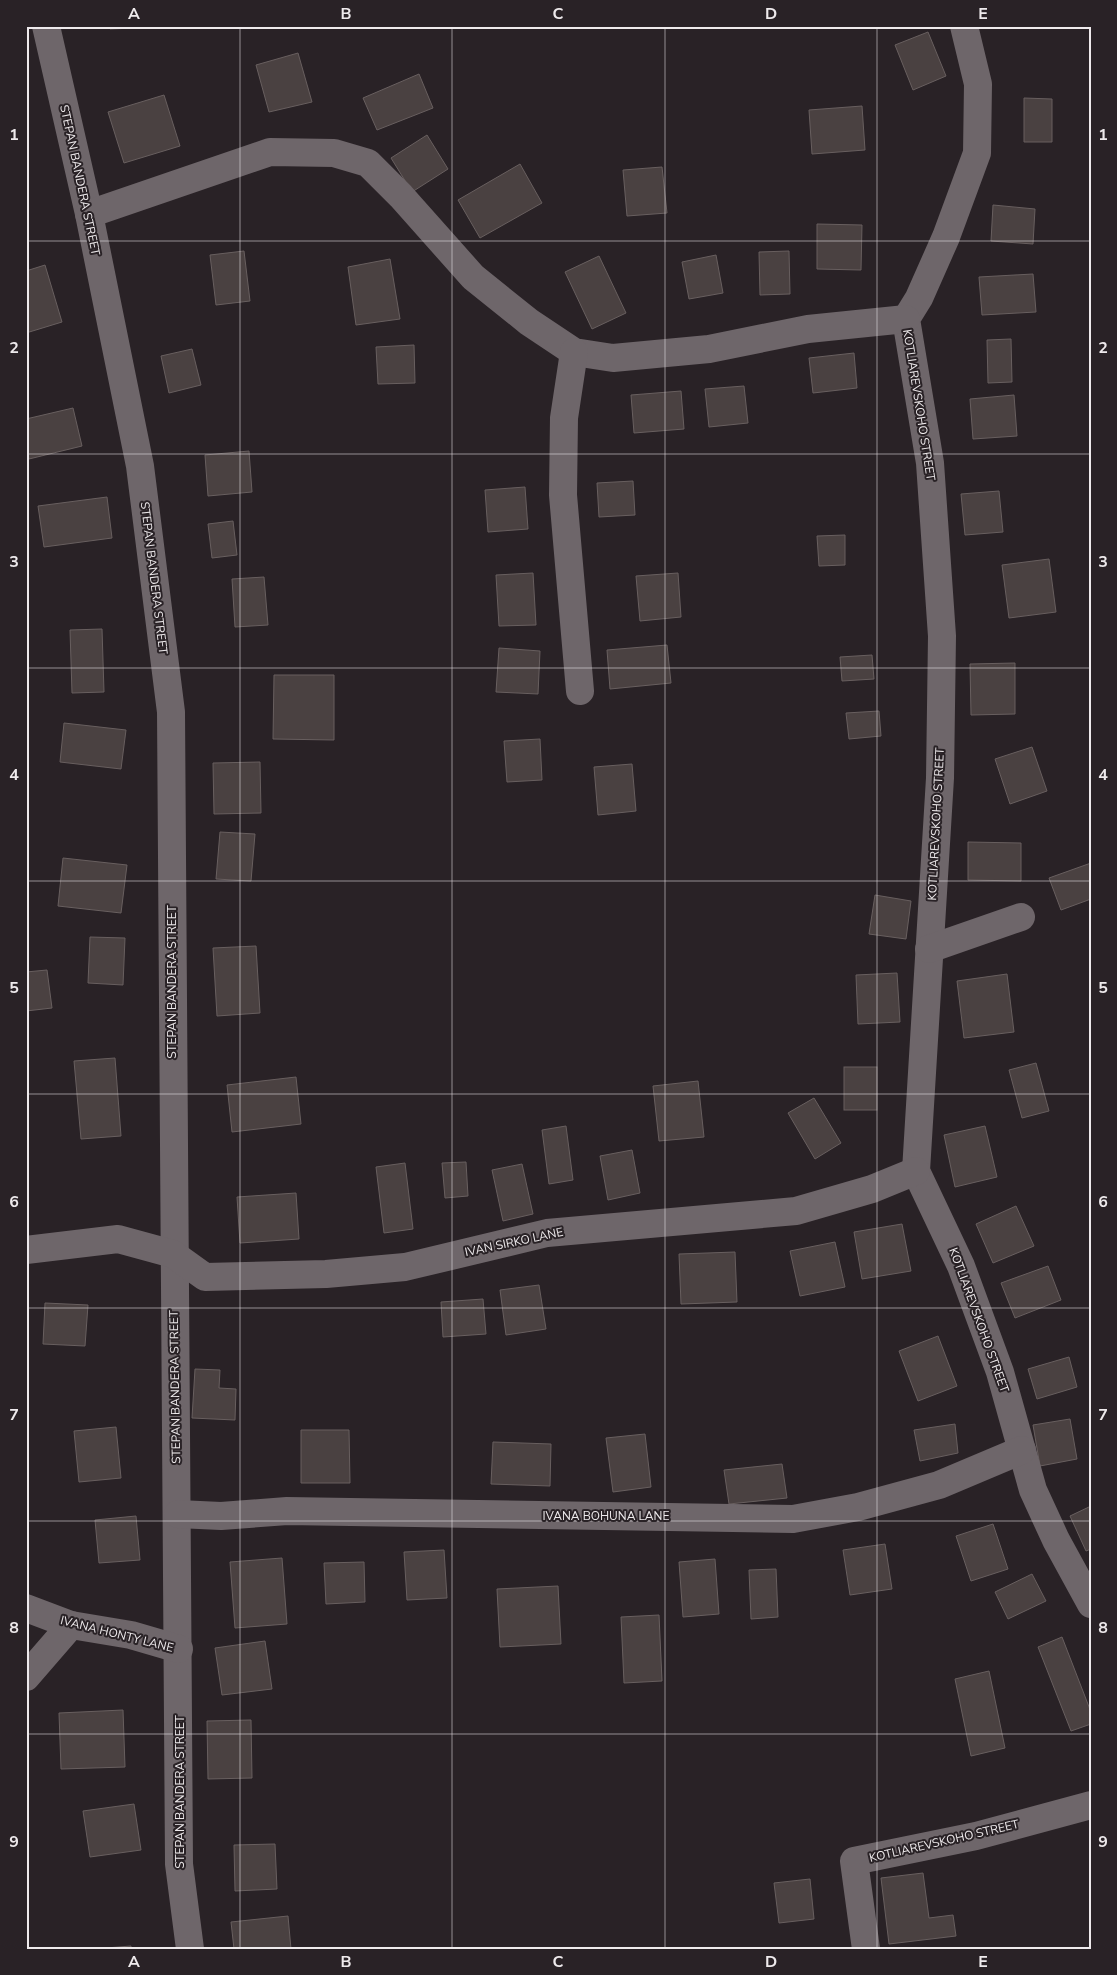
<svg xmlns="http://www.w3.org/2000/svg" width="1117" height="1975" viewBox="0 0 1117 1975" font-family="'Nunito Sans',sans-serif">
  <rect width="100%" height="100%" fill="#292226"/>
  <g fill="#4a4141" stroke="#685f5f">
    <path d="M110 26H159V27L110 29Z"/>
    <path d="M928 32 946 76 913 90 895 45Z"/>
    <path d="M298 53 312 102 269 112 256 65Z"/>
    <path d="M419 74 433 108 377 130 363 98Z"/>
    <path d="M164 95 180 146 124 163 108 112Z"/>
    <path d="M1024 98 1052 99V142H1024Z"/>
    <path d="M862 106 865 150 812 154 809 110Z"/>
    <path d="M427 135 448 169 412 192 391 158Z"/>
    <path d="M520 164 542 203 480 238 458 200Z"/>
    <path d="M662 167 667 213 627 216 623 170Z"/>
    <path d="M993 205 1035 209 1033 244 991 241Z"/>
    <path d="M817 224 862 225 861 270 817 269Z"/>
    <path d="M244 251 250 301 216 305 210 255Z"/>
    <path d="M789 251 790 294 760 295 759 252Z"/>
    <path d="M716 255 723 293 689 299 682 262Z"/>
    <path d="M599 256 626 313 592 329 565 272Z"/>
    <path d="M390 259 400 319 356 325 348 267Z"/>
    <path d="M45 265 62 322 26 333V271Z"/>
    <path d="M1033 274 1036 312 982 315 979 277Z"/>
    <path d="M1011 339 1012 382 988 383 987 340Z"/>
    <path d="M414 345 415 383 378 384 376 347Z"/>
    <path d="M192 349 201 385 169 393 161 356Z"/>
    <path d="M854 353 857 388 813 393 809 358Z"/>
    <path d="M744 386 748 423 709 427 705 389Z"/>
    <path d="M681 391 684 429 634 433 631 395Z"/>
    <path d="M1014 395 1017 436 973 439 970 399Z"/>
    <path d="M73 408 82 446 29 459 26 446V419Z"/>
    <path d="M249 451 252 492 208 496 205 455Z"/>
    <path d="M633 481 635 515 599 517 597 483Z"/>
    <path d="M525 487 528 529 488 532 485 490Z"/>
    <path d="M999 491 1003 532 965 535 961 494Z"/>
    <path d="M107 497 112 538 44 547 38 506Z"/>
    <path d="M233 521 237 555 212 558 208 524Z"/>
    <path d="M845 535V565L819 566 817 536Z"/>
    <path d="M1049 559 1056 612 1009 618 1002 565Z"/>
    <path d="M533 573 536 625 499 626 496 575Z"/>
    <path d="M678 573 681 617 640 621 636 576Z"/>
    <path d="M264 577 268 625 235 627 232 579Z"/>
    <path d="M102 629 104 692 72 693 70 630Z"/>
    <path d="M667 645 671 683 610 689 607 650Z"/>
    <path d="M499 648 540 651 538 694 496 692Z"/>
    <path d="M872 655 874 679 842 681 840 657Z"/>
    <path d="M1015 663V714L971 715 970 664Z"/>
    <path d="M274 675H334V740L273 739Z"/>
    <path d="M879 711 881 736 849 739 846 713Z"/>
    <path d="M64 723 126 730 121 769 60 762Z"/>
    <path d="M540 739 542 780 507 782 504 741Z"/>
    <path d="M1032 747 1047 791 1010 804 995 759Z"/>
    <path d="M260 762 261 813 214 814 213 763Z"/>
    <path d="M632 764 636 811 598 815 594 767Z"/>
    <path d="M220 832 255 834 251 881 216 879Z"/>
    <path d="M968 842 1021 843V881L968 880Z"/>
    <path d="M63 858 127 865 121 913 58 906Z"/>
    <path d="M1091 863V899L1061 910 1049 878Z"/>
    <path d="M875 895 911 901 906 939 869 934Z"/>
    <path d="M90 937 125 938 123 985 88 983Z"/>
    <path d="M256 946 260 1013 217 1016 213 948Z"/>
    <path d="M47 970 52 1008 26 1011V972Z"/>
    <path d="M897 973 900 1022 858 1024 856 975Z"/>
    <path d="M1007 974 1014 1032 964 1038 957 981Z"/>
    <path d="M115 1058 121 1136 81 1139 74 1061Z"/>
    <path d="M1036 1063 1049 1111 1022 1118 1009 1070Z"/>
    <rect x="844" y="1067" width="33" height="43"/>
    <path d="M296 1077 301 1124 232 1132 227 1085Z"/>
    <path d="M698 1081 704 1137 659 1141 653 1086Z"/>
    <path d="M814 1098 841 1143 815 1159 788 1113Z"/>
    <path d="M566 1126 573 1180 549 1184 542 1130Z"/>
    <path d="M985 1126 997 1177 955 1187 944 1135Z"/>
    <path d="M632 1150 640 1193 608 1200 600 1156Z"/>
    <path d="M466 1162 468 1196 445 1198 442 1163Z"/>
    <path d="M405 1163 413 1229 384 1233 376 1167Z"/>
    <path d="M522 1164 533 1214 503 1221 492 1170Z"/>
    <path d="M296 1193 299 1239 240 1243 237 1197Z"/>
    <path d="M1016 1206 1034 1246 993 1263 976 1224Z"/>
    <path d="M902 1224 911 1271 862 1279 854 1232Z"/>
    <path d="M835 1242 845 1287 800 1296 790 1251Z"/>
    <path d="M735 1252 737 1302 681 1304 679 1254Z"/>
    <path d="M1048 1266 1061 1300 1015 1318 1001 1283Z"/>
    <path d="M539 1285 546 1329 506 1335 500 1290Z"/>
    <path d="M483 1299 486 1334 443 1337 441 1302Z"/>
    <path d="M45 1303 88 1305 85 1346 43 1344Z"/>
    <path d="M938 1336 957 1386 918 1401 899 1351Z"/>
    <path d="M1069 1357 1077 1387 1037 1399 1028 1369Z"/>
    <path d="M195 1369 220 1370 219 1388 236 1389 235 1420 192 1418Z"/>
    <path d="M1070 1419 1077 1459 1040 1466 1033 1425Z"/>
    <path d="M955 1424 958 1453 920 1461 914 1430Z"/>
    <path d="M116 1427 121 1478 79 1482 74 1431Z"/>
    <path d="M301 1430H349L350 1483H301Z"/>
    <path d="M645 1434 651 1487 613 1492 606 1438Z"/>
    <path d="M493 1442 551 1444 550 1486 491 1484Z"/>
    <path d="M782 1464 787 1498 729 1504 724 1470Z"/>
    <path d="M1091 1506V1549L1086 1551 1070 1516Z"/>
    <path d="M136 1516 140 1560 99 1563 95 1520Z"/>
    <path d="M993 1524 1008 1569 971 1581 956 1536Z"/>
    <path d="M885 1544 892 1589 850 1595 843 1550Z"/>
    <path d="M444 1550 447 1598 407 1600 404 1552Z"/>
    <path d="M282 1558 287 1624 235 1628 230 1562Z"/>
    <path d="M715 1559 719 1614 683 1617 679 1562Z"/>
    <path d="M364 1562 365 1602 326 1604 324 1563Z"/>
    <path d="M776 1569 778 1617 751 1619 749 1570Z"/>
    <path d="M1032 1574 1046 1601 1008 1619 995 1592Z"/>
    <path d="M558 1586 561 1644 500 1647 497 1589Z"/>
    <path d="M659 1615 662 1681 624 1683 621 1617Z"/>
    <path d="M1062 1637 1091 1712V1724L1071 1731 1038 1647Z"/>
    <path d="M265 1641 272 1689 222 1695 215 1648Z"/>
    <path d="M989 1671 1005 1748 971 1756 955 1679Z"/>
    <path d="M123 1710 125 1767 61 1769 59 1713Z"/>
    <path d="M251 1720 252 1778 208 1779 207 1721Z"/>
    <path d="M134 1804 141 1850 90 1857 83 1811Z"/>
    <path d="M275 1844 277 1889 235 1891 234 1845Z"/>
    <path d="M923 1873 929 1918 953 1915 956 1936 889 1944 881 1878Z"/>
    <path d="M810 1879 814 1919 779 1923 774 1883Z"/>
    <path d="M288 1916 291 1949H234L231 1922Z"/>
    <path d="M131 1946V1949H93Z"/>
  </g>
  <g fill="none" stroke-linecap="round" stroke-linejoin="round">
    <g stroke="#6e666a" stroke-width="28">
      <path d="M46 26 89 214 140 466 171 712 179 1864 190 1949"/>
      <path d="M964 26 978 84 977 153 946 237 919 298 906 319 930 463 942 636 940 778 916 1171 961 1266 1000 1372 1033 1490 1056 1540 1091 1604"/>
      <path d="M89 214 270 152 334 153 368 163 401 196 473 277 529 322 574 352 613 358 709 349 808 329 906 319"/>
      <path d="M574 352 564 418 563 495 580 691"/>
      <path d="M929 949 1021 917"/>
      <path d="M26 1250 118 1239 173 1254 205 1277 326 1274 405 1267 547 1233 796 1211 872 1189 916 1171"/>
      <path d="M178 1514 221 1516 287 1511 793 1519 858 1507 939 1485 1022 1450"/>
      <path d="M26 1608 71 1625 131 1635 179 1649"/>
      <path d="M26 1677 71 1625"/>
      <path d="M866 1949 854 1861 976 1836 1091 1805"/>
    </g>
  </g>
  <path fill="none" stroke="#eeeaec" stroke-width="1" stroke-opacity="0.55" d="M240 26V1949M452 26V1949M665 26V1949M877 26V1949M26 241H1091M26 454H1091M26 668H1091M26 881H1091M26 1094H1091M26 1308H1091M26 1521H1091M26 1734H1091"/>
  <g text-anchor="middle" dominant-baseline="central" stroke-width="4" stroke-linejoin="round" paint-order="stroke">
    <g font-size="12" fill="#eeeaec" stroke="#292226">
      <text transform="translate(80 180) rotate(78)">STEPAN BANDERA STREET</text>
      <text transform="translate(919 405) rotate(81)">KOTLIAREVSKOHO STREET</text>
      <text transform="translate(154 578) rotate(83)">STEPAN BANDERA STREET</text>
      <text transform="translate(936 824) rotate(-87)">KOTLIAREVSKOHO STREET</text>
      <text transform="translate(172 982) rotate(-90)">STEPAN BANDERA STREET</text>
      <text transform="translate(514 1242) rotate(-12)">IVAN SIRKO LANE</text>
      <text transform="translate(979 1320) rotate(70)">KOTLIAREVSKOHO STREET</text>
      <text transform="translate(175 1387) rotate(-91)">STEPAN BANDERA STREET</text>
      <text x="606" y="1516">IVANA BOHUNA LANE</text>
      <text transform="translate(117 1634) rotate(14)">IVANA HONTY LANE</text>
      <text transform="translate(180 1792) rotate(-90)">STEPAN BANDERA STREET</text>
      <text transform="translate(944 1841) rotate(-13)">KOTLIAREVSKOHO STREET</text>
    </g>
  </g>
  <rect width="1117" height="1975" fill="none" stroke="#292226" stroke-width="55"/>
  <rect x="28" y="28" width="1062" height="1920" fill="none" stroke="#eeeaec" stroke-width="2"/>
  <g font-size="16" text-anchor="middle" font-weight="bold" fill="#eeeaec">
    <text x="134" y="19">A</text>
    <text x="346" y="19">B</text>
    <text x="558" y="19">C</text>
    <text x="771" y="19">D</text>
    <text x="983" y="19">E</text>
    <text x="14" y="140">1</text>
    <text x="1103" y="140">1</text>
    <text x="14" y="353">2</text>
    <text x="1103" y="353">2</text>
    <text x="14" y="567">3</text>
    <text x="1103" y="567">3</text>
    <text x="14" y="780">4</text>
    <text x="1103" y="780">4</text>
    <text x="14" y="993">5</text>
    <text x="1103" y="993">5</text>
    <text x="14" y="1207">6</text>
    <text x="1103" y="1207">6</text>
    <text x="14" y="1420">7</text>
    <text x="1103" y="1420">7</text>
    <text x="14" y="1633">8</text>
    <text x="1103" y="1633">8</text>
    <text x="14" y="1847">9</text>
    <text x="1103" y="1847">9</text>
    <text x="134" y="1967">A</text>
    <text x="346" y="1967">B</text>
    <text x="558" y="1967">C</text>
    <text x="771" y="1967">D</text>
    <text x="983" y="1967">E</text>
  </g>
</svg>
